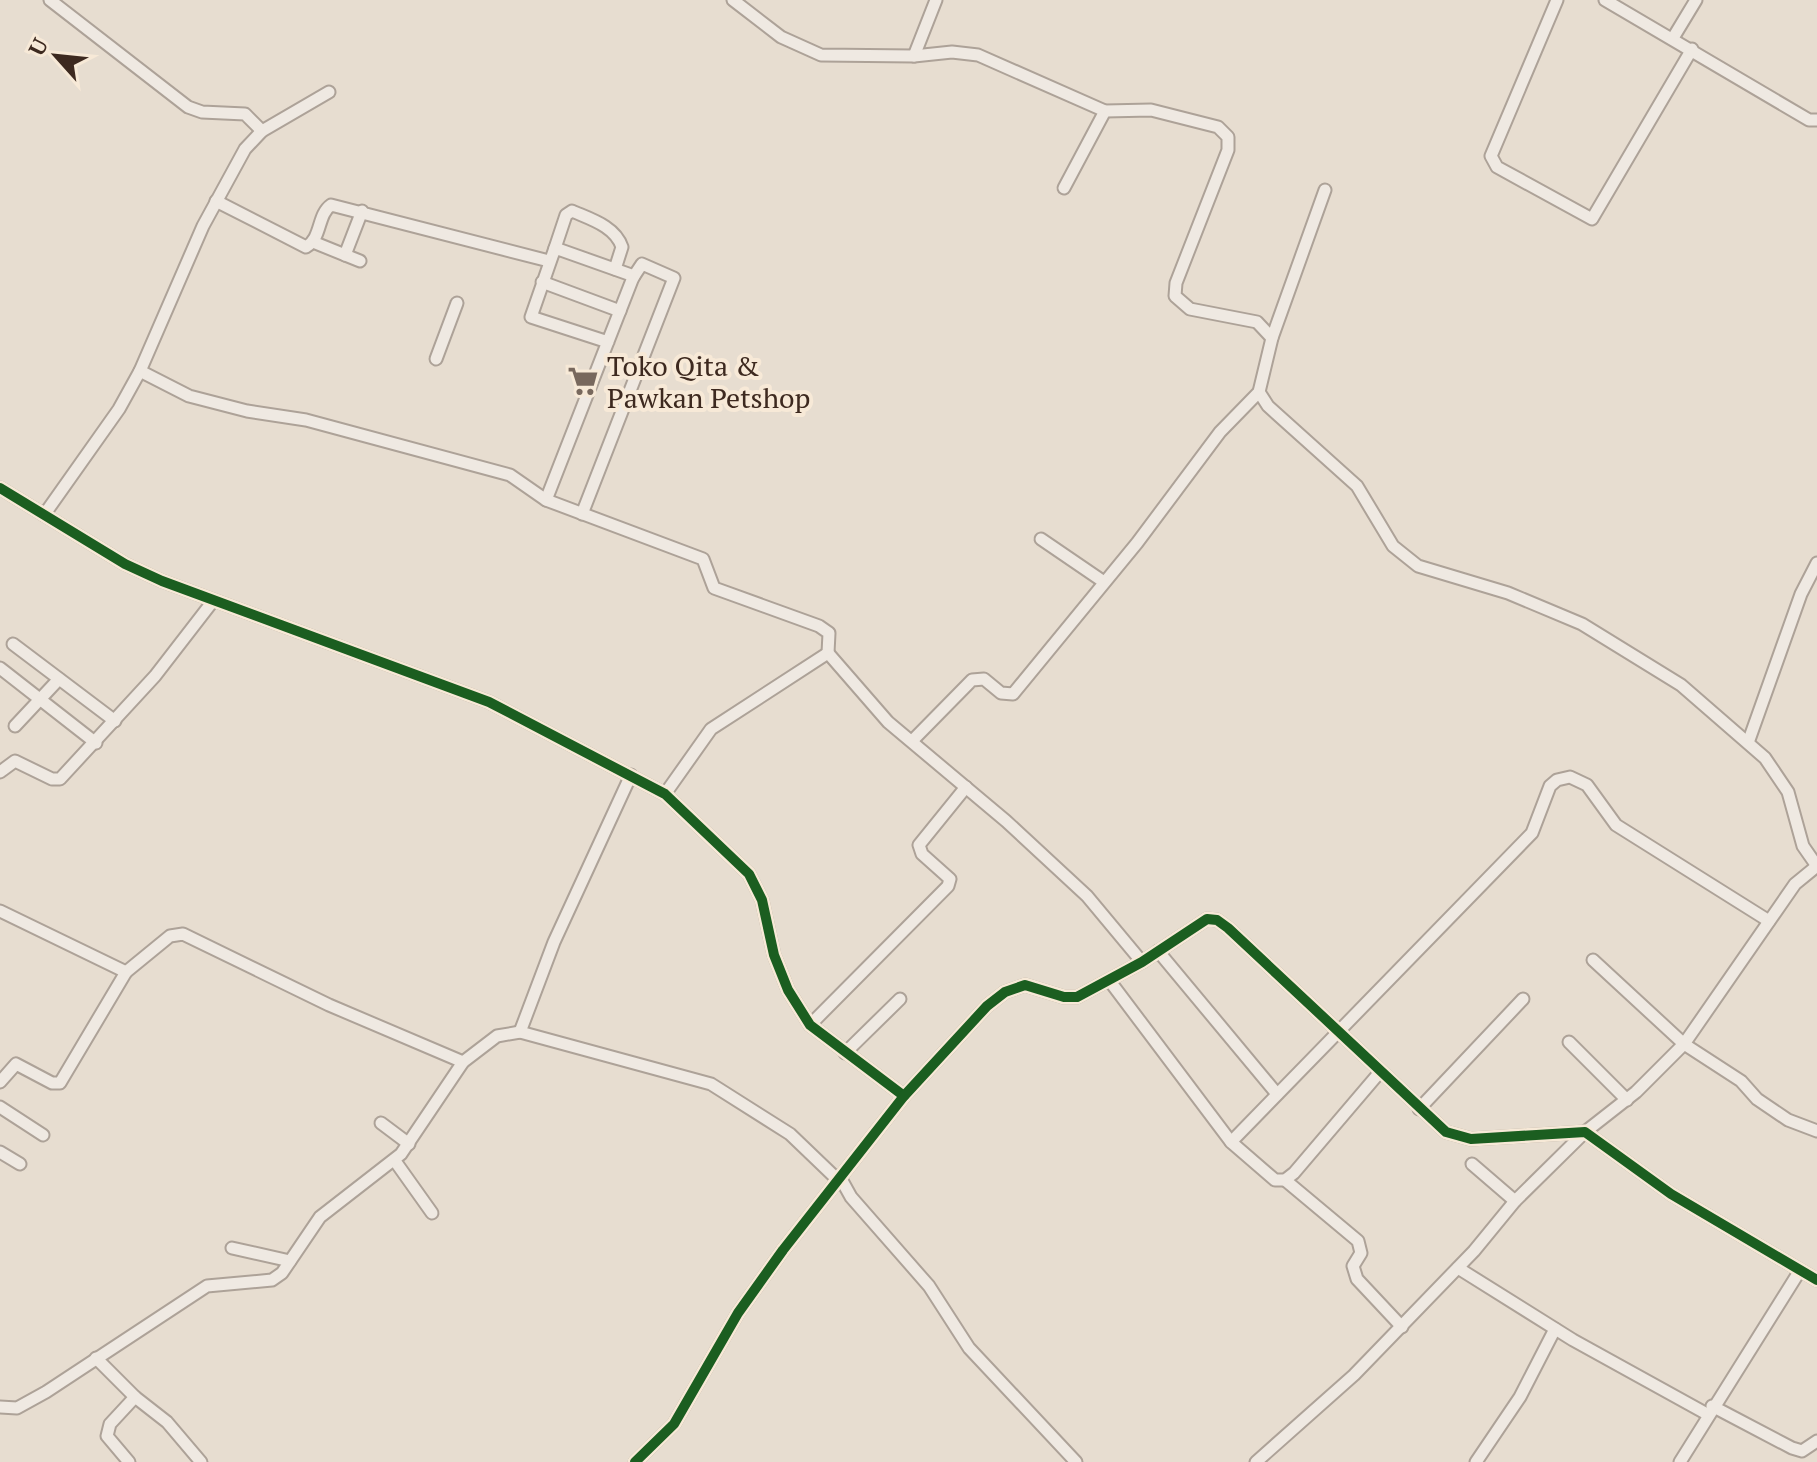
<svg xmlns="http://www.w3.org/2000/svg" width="1817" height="1462" viewBox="0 0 1817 1462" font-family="'PT Serif',serif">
  <rect width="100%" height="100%" fill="#e7ddd0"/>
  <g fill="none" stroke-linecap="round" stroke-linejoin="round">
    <g stroke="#ada298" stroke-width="15">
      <g id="minor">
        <path d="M50 0 188 107 202 112 245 114 262 131"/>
        <path d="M733 0 781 37 821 55 914 56 952 52 978 55 1105 111 1151 110 1218 127 1228 137V150L1176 283 1175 296 1190 309 1257 322 1272 338"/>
        <path d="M1557 0 1491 156 1497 167 1592 219 1692 49"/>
        <path d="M1605 0 1809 120H1817"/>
        <path d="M1673 38 1696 0"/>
        <path d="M914 56 936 0"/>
        <path d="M1064 188 1105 111"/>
        <path d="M216 201 306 247C322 238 317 215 331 205L549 261"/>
        <path d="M313 242 360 261"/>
        <path d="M555 248 566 215 572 211C590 219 615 226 622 247L615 269"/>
        <path d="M345 255 362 211"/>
        <path d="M542 282 620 311"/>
        <path d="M436 359 457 303"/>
        <path d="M140 371 203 226 245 149 262 131 329 92"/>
        <path d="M1259 392 1268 406 1357 486 1393 546 1418 566 1508 593 1582 624 1681 685 1765 758 1788 792 1803 846 1817 866"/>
        <path d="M0 488 125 564 162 581 489 702 665 794 749 874 762 900 774 955 788 990 810 1025 904 1096"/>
        <path d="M546 500 632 280 634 276 555 248 531 317 608 342"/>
        <path d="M582 514 674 278 642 264 634 276"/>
        <path d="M44 515 119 409 140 371 189 396 247 411 306 420 510 475 546 500 703 559 714 588 819 626 829 633 828 653"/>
        <path d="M1041 539 1104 582"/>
        <path d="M13 644 115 721"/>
        <path d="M0 668 96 743"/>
        <path d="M15 726 59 679"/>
        <path d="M1749 740 1801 594 1817 563"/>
        <path d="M912 741 972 680 984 679 1001 693 1013 694 1137 543 1220 432 1259 392 1272 338 1325 190"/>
        <path d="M0 772 15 761 52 779H60L155 676 213 601"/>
        <path d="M665 794 711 729 828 653 888 722 1006 821 1087 896 1142 962"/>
        <path d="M0 911 126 972 60 1083H52L16 1064 0 1082"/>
        <path d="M1158 951 1277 1094"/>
        <path d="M1593 960 1684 1044 1741 1081 1757 1099 1788 1120 1817 1131"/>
        <path d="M126 972 170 936 183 934 329 1005 463 1062"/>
        <path d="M1109 980 1231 1142 1275 1180H1285L1294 1173 1380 1072"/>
        <path d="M810 1025 948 886 950 879 922 854 919 845 966 787"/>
        <path d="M520 1032 554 942 631 775"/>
        <path d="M1569 1042 1627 1100"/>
        <path d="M845 1053 900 999"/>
        <path d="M0 1107 43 1135"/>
        <path d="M1419 1109 1523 999"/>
        <path d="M381 1123 409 1144"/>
        <path d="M1231 1142 1532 833 1550 786 1557 780 1570 777 1587 785 1616 825 1769 921"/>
        <path d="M0 1152 20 1164"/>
        <path d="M395 1161 432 1213"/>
        <path d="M1472 1164 1515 1201"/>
        <path d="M841 1179 851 1197 929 1286 969 1348 1076 1462"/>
        <path d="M1285 1180 1358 1241 1361 1253 1353 1266 1357 1279 1402 1327"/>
        <path d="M232 1248 290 1261"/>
        <path d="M1458 1268 1573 1340 1707 1414"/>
        <path d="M96 1358 135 1397 110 1424 107 1436 129 1462"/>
        <path d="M135 1397 167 1422 201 1462"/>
        <path d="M1712 1406 1792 1448 1802 1451 1817 1441"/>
        <path d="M0 1407 17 1408 46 1392 207 1286 272 1280 282 1273 320 1217 401 1154 463 1062 497 1036 520 1032 711 1084 790 1134 839 1181"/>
        <path d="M635 1462 674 1424 738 1313 783 1250 904 1096 987 1006 1005 992 1025 985 1064 997H1077L1142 962 1207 919 1217 920 1228 928 1446 1132 1471 1139 1585 1132 1671 1194 1817 1280"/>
        <path d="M1256 1462 1354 1375 1474 1251 1515 1201 1585 1132 1636 1092 1684 1044 1795 884 1817 866"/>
        <path d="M1476 1462 1520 1397 1555 1329"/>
        <path d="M1680 1462 1799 1272"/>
      </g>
    </g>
    <use href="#minor" stroke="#efe9e2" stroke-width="11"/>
    <g stroke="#f7e9d7" stroke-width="15">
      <g id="cycleway">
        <path d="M0 488 125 564 162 581 489 702 665 794 749 874 762 900 774 955 788 990 810 1025 904 1096"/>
        <path d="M635 1462 674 1424 738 1313 783 1250 904 1096 987 1006 1005 992 1025 985 1064 997H1077L1142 962 1207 919 1217 920 1228 928 1446 1132 1471 1139 1585 1132 1671 1194 1817 1280"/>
      </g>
    </g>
    <use href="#cycleway" stroke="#1b5e20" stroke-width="10"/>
  </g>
  <defs>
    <g id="supermarket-bare" transform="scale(2.4)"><path d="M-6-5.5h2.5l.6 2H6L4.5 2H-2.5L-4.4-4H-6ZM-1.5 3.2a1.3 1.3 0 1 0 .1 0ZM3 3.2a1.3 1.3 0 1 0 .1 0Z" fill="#78685d" stroke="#f7e9d7" stroke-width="2.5" paint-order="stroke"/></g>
  </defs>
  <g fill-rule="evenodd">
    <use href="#supermarket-bare" x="583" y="381"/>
  </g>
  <g text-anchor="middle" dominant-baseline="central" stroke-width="8" stroke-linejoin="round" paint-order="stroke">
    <g font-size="28" fill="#3d291f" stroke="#f7e9d7" text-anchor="start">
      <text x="607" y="365">Toko Qita &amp;<tspan x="607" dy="32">Pawkan Petshop</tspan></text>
    </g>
  </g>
  <g transform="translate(56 56) rotate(297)" stroke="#f7e9d7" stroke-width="6" paint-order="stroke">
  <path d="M0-6L14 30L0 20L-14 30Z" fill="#3d291f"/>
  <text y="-12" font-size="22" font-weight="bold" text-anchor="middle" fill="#3d291f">U</text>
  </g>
</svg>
